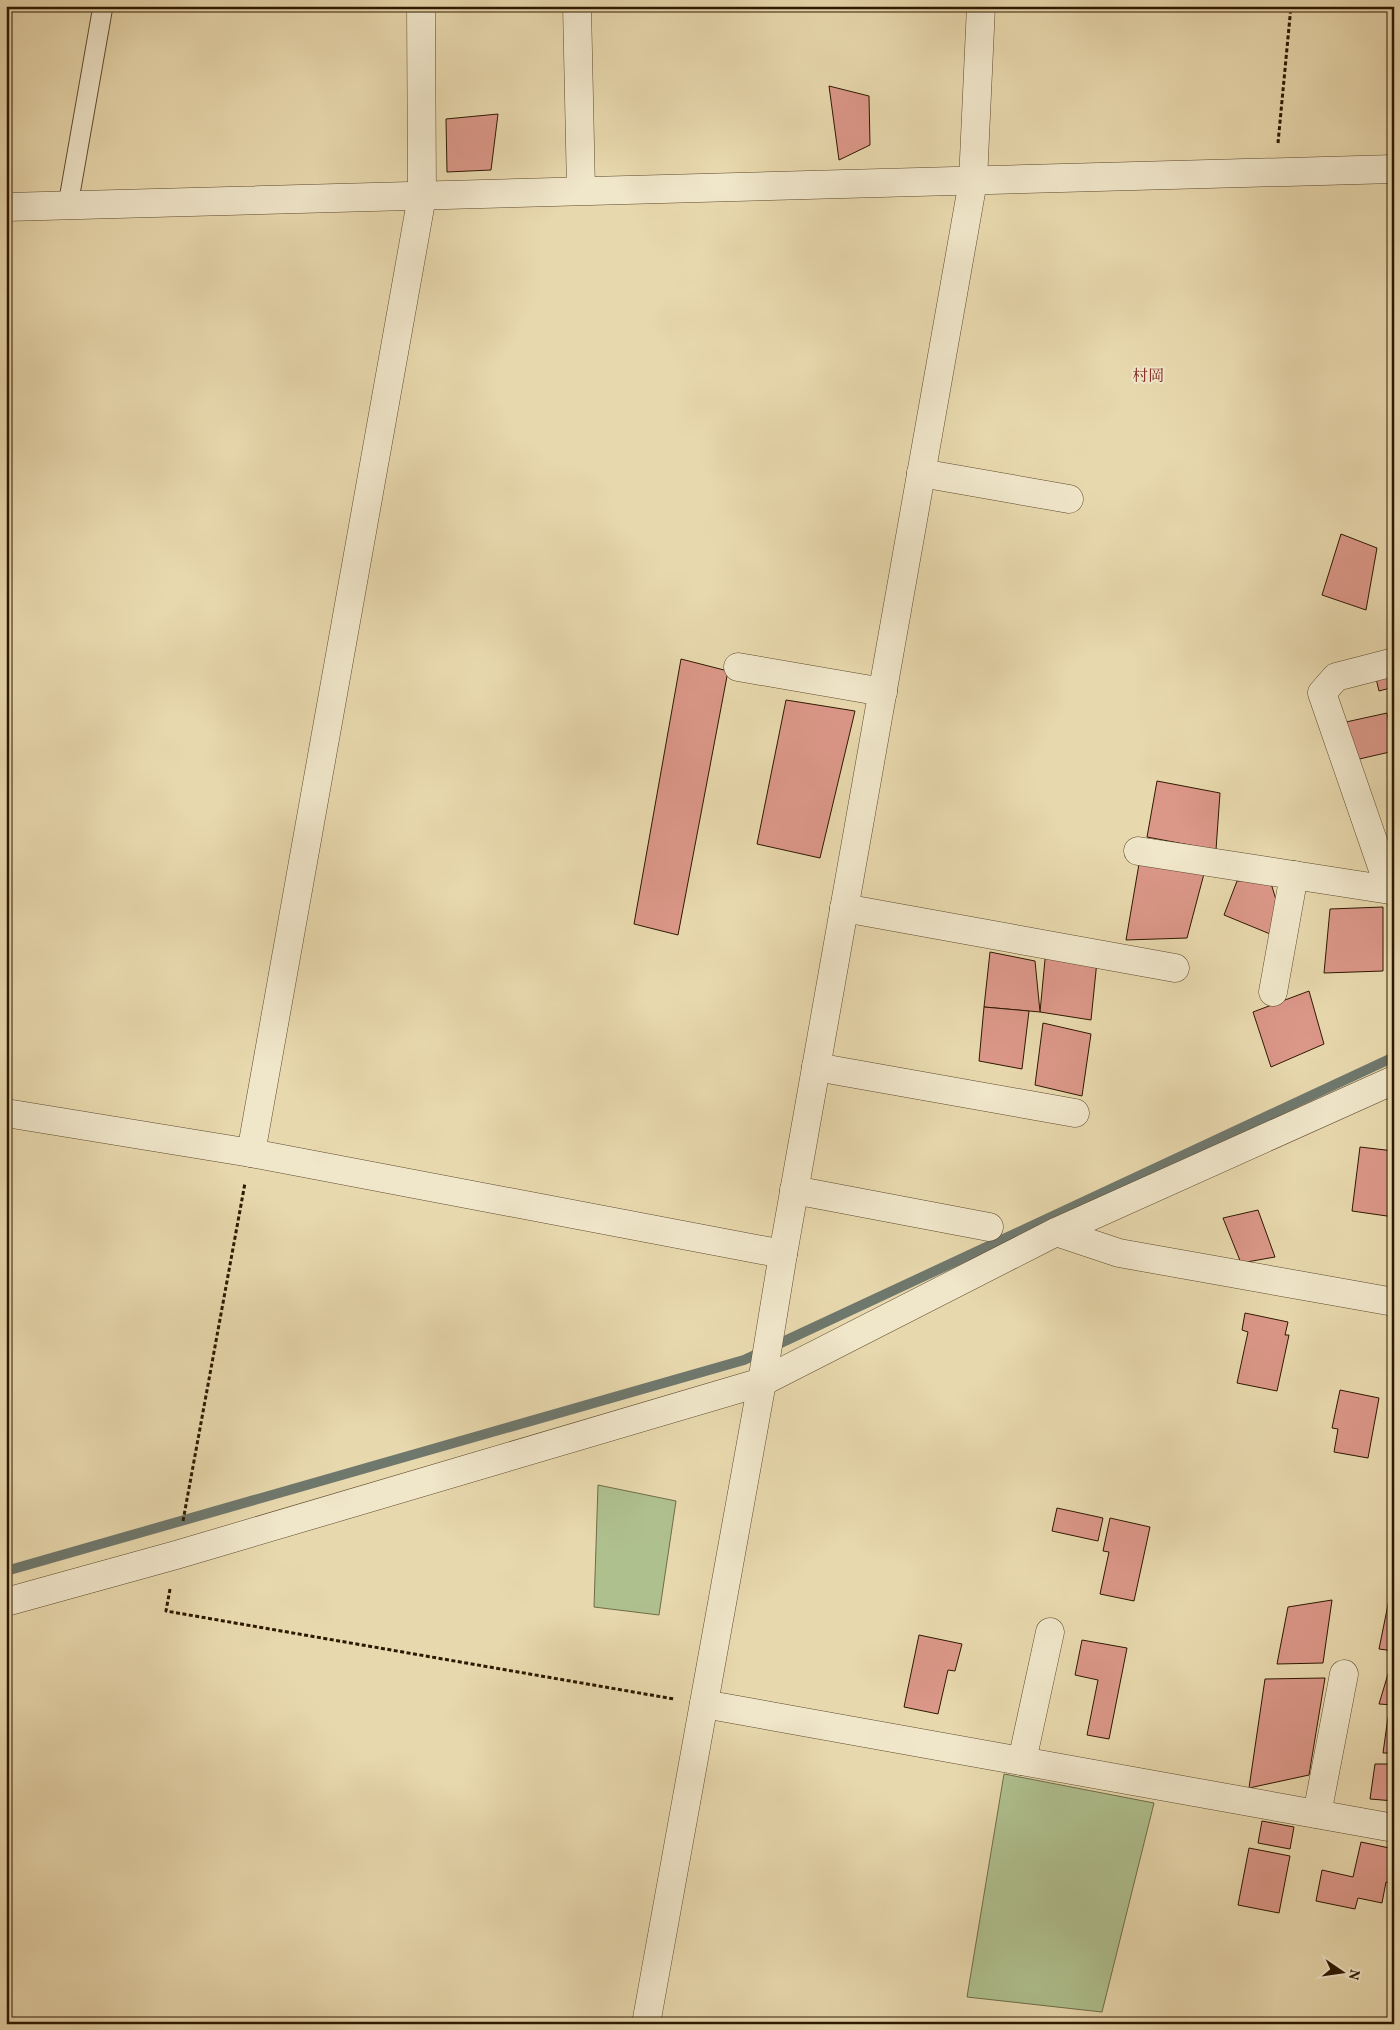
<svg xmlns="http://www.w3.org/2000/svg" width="1400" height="2030" viewBox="0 0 1400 2030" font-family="Vollkorn,'Noto Serif JP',serif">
  <rect width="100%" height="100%" fill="#e8d8ad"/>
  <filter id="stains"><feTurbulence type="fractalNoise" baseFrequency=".004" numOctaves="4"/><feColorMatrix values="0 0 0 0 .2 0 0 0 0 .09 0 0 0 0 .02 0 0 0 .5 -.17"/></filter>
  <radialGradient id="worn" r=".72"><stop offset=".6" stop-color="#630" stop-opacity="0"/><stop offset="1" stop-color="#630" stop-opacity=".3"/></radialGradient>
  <g fill="#afc08f" stroke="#6e6c48">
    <path d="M598 1485 676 1501 659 1615 594 1607Z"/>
    <path d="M1004 1774 1154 1803 1102 2012 967 1997Z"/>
  </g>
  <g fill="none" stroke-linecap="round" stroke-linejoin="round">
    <path stroke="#6f786d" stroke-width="10" d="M6 1571 744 1360 1394 1057"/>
  </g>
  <g fill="#db9788" stroke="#2e1800">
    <path d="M829 86 869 96 870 145 839 160Z"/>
    <path d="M498 114 491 170 447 172 446 119Z"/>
    <path d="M1341 534 1377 548 1366 610 1322 595Z"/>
    <path d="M681 659 728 671 678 935 634 924Z"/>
    <path d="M1394 669V687L1379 691 1375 674Z"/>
    <path d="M786 700 855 711 820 858 757 844Z"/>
    <path d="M1387 713 1394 751 1355 760 1346 722Z"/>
    <path d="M1157 781 1220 793 1216 850 1147 837Z"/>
    <path d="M1140 858 1205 870 1187 938 1126 940Z"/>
    <path d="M1270 880 1281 916 1275 936 1224 915 1237 881Z"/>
    <path d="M1383 907V971L1324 973 1330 909Z"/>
    <path d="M1046 949 1097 961 1091 1020 1040 1012Z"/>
    <path d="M990 952 1035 961 1040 1012 984 1007Z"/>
    <path d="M1309 991 1324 1044 1271 1067 1253 1012Z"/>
    <path d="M984 1007 1029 1011 1022 1069 979 1061Z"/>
    <path d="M1043 1023 1091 1034 1082 1096 1035 1085Z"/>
    <path d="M1360 1147 1394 1151V1217L1352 1211Z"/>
    <path d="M1258 1210 1275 1257 1241 1263 1223 1218Z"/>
    <path d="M1245 1313 1288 1322 1285 1335H1289L1277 1391 1237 1383 1248 1332 1242 1330Z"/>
    <path d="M1340 1390 1379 1398 1368 1458 1334 1452 1338 1429 1332 1428Z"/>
    <path d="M1057 1508 1103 1518 1098 1541 1052 1531Z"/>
    <path d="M1110 1518 1150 1527 1134 1601 1100 1594 1109 1552 1103 1551Z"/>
    <path d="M1394 1575V1651L1379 1649Z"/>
    <path d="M1332 1600 1323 1663 1277 1664 1288 1607Z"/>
    <path d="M919 1635 962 1644 955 1671 948 1670 938 1714 904 1707Z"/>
    <path d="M1082 1640 1127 1648 1109 1739 1087 1735 1098 1680 1075 1675Z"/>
    <path d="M1391 1664H1394V1705L1379 1704Z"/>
    <path d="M1325 1678 1309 1775 1249 1788 1265 1679Z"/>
    <path d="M1388 1717 1394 1718V1753H1383Z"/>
    <path d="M1375 1764H1394V1801L1370 1799Z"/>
    <path d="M1262 1821 1294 1827 1290 1849 1258 1843Z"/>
    <path d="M1361 1842 1394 1849V1884L1386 1882 1382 1903 1358 1898 1355 1909 1316 1901 1322 1870 1353 1877Z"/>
    <path d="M1249 1848 1290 1856 1279 1913 1238 1905Z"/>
  </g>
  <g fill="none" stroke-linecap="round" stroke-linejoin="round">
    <g stroke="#5c482b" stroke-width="21">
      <path id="service" d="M68 205 103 6"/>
    </g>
    <g stroke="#5c482b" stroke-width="29">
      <g id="minor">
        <path d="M577 6 581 190"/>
        <path d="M6 207 1394 169"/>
        <path d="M921 473 1069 499"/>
        <path d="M738 667 883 692"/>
        <path d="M1138 851 1390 890 1394 889"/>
        <path d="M1390 890 1322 693 1336 677 1394 662"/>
        <path d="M844 908 1175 968"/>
        <path d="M1273 992 1294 875"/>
        <path d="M816 1067 1075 1113"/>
        <path d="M6 1113 251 1153 783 1254"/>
        <path d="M251 1153 422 196 421 6"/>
        <path d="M794 1190 989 1227"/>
        <path d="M1056 1232 1119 1253 1394 1302"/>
        <path d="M6 1602 176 1555 762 1382 1056 1232 1394 1080"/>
        <path d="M704 1704 1394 1828"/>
        <path d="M1022 1761 1050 1632"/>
        <path d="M1317 1814 1344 1674"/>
        <path d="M646 2024 762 1382 783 1254 973 181 981 6"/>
      </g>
    </g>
    <g stroke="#2e1800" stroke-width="3" stroke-dasharray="4 2.5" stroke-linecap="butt">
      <path d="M1278 143 1291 6"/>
      <path d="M183 1521 245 1183"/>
      <path d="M170 1589 166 1611 674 1699"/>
    </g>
    <use href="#service" stroke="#f0e6ca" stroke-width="19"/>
    <use href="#minor" stroke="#f0e6ca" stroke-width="28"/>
  </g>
  <g text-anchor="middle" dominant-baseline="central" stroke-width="4" stroke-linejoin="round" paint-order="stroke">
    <g font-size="16" fill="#7a1f14" stroke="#f0e6ca">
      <text x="1148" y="377">村岡</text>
    </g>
  </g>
  <rect width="1400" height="2030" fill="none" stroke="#e8d8ad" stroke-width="25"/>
  <rect x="8" y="8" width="1385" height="2015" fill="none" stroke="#2e1800" stroke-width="2.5"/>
  <rect x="12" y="12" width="1375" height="2005" fill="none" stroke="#2e1800"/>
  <g transform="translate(1342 1972) rotate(103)" stroke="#f0e6ca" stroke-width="4" paint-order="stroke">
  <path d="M0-4L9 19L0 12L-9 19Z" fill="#2e1800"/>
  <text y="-8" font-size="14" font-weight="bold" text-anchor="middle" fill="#2e1800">N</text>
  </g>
  <rect width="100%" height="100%" filter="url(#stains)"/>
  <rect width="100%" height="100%" fill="url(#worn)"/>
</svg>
